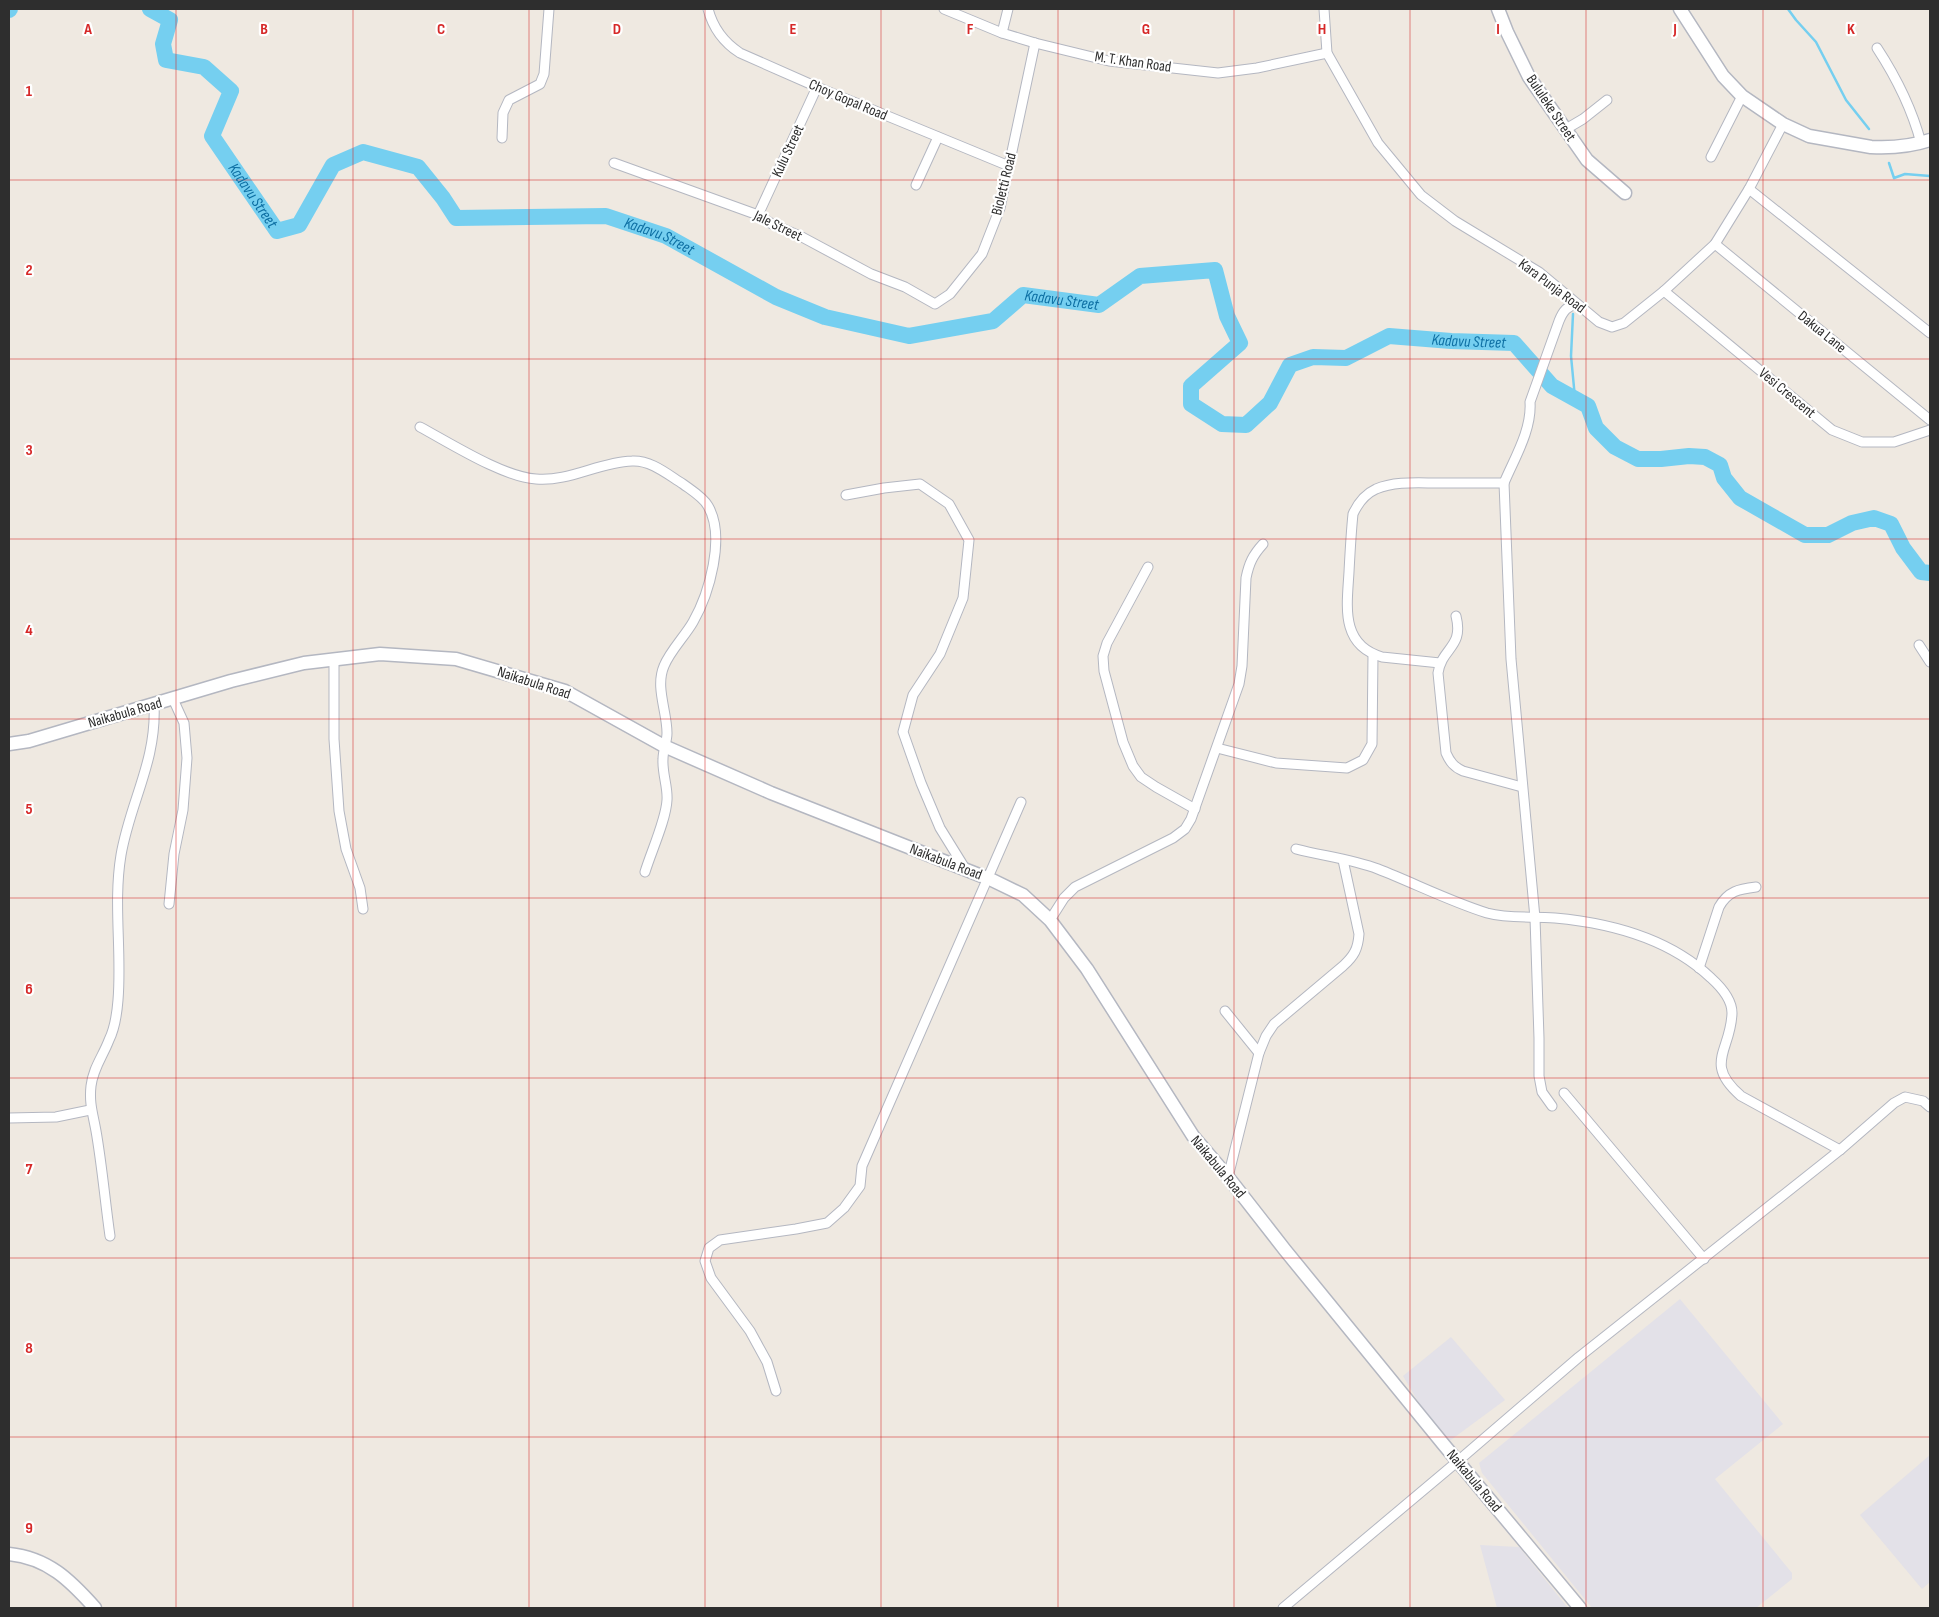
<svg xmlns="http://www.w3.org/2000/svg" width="1939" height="1617" viewBox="0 0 1939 1617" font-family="'Sofia Sans Condensed',sans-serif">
  <rect width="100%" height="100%" fill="#efe9e1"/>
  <g fill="#e3e1e8">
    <path d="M1680 1299 1783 1424 1715 1479 1792 1573V1579L1756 1608H1592L1482 1473 1479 1463Z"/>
    <path d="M1451 1337 1505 1400 1444 1445 1403 1376Z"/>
    <path d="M1930 1455V1582L1922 1589 1860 1515Z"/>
    <path d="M1480 1545 1519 1547 1568 1608H1497Z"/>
  </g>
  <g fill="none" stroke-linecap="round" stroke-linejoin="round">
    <g stroke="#75cff0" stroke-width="2.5">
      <path d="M1788 9 1796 20 1816 42 1846 100 1869 129"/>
      <path d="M1889 163 1894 178 1905 174 1930 176"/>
      <path d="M1573 314 1571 356 1575 398"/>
    </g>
    <g stroke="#75cff0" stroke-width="16">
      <path id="s1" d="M150 9 170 20 163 44 166 60 204 67 231 91 212 136 277 231 299 225 333 165 363 152 418 167 443 198 456 218 606 216 666 236 776 297 825 317 909 336 993 321 1023 295 1099 305 1140 276 1215 270 1227 316 1240 343 1191 386V404L1222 424 1246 425 1270 403 1290 365 1313 357 1346 358 1389 336 1451 341 1514 343 1552 386 1588 406 1596 428 1615 447 1638 459H1661L1689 456 1705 457 1720 465 1724 478 1740 498 1805 535H1828L1852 523 1874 518 1891 524 1903 548 1921 572 1930 573"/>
      <path d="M9 10 10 9"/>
    </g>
    <g stroke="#b4b7c1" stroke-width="11">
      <g id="street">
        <path d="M708 9C713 28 723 42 740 53L817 87 1009 166"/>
        <path d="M944 9 1002 33 1035 43 1109 61 1218 73 1257 68 1327 53"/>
        <path d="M1324 9 1327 53 1378 143 1421 195 1455 221 1539 272 1599 322 1612 327 1624 323 1664 291 1715 244 1749 189 1783 124"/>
        <path d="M1002 33 1008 9"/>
        <path d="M1877 48C1896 77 1912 109 1921 143"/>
        <path d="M1566 129 1583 119 1607 100"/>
        <path d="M502 138 503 113 509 100 540 84 544 74 549 9"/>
        <path d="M1711 157 1742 96"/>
        <path d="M614 163 758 215 772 224 802 237 871 274 905 287 935 304 950 294 982 254 1000 208 1035 43"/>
        <path d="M916 185 938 137"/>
        <path d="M1749 189 1930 333"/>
        <path d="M758 215 817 87"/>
        <path d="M1715 244 1930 420"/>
        <path d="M1664 291 1832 430 1862 442H1894L1930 430"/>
        <path d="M420 427C450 443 503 477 536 479 569 482 599 462 632 461 651 460 667 474 683 484 691 490 703 497 708 506 726 537 709 594 693 622 685 636 670 651 664 666 655 687 667 711 667 733 667 742 663 750 663 759 662 773 668 787 667 800 666 820 651 852 645 872"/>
        <path d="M1504 483C1514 459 1532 430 1530 402L1559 321C1563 311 1567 306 1577 304"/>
        <path d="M846 495 884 488 920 484 949 504 969 540 963 598 940 654 913 695 903 732 921 783 940 828 966 870"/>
        <path d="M1148 567 1107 643 1103 656 1104 671 1123 742 1133 766 1141 777 1156 787 1195 809"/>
        <path d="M1456 616C1464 648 1442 647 1438 673L1446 753C1450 762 1454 767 1463 771L1522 787"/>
        <path d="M1919 645 1930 662"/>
        <path d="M334 660V739L339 811 346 849 360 888 363 909"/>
        <path d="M1440 663 1382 657C1340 645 1347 606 1349 572 1350 553 1351 533 1353 514 1358 503 1365 494 1376 489 1395 481 1418 483 1438 483 1460 483 1482 483 1504 483L1511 659 1535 918 1539 1038V1076L1542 1092 1552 1106"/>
        <path d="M1217 748 1276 763 1347 768 1363 760 1372 744 1373 655"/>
        <path d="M1296 849C1323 856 1352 859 1378 869 1414 883 1449 901 1487 913 1510 919 1532 916 1555 918 1610 923 1670 939 1711 978 1721 987 1732 1000 1732 1013 1731 1051 1703 1063 1741 1096L1840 1150"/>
        <path d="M169 904 174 854 183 810 187 758 184 723 173 699"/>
        <path d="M1050 920 1064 898 1075 887 1173 838 1185 829 1191 819 1239 684 1242 666 1246 578C1249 563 1253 555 1263 544"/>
        <path d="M1699 968 1719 907C1728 891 1739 889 1756 887"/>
        <path d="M1225 1011 1259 1053"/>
        <path d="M1564 1093 1704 1259"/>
        <path d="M9 1118 56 1117 90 1110"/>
        <path d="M1228 1177 1259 1053 1266 1036 1274 1024 1343 966C1354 956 1358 949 1359 934L1343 860"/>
        <path d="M110 1236C105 1201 102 1165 96 1131 93 1114 89 1103 91 1086 93 1068 103 1056 109 1040 115 1028 117 1013 118 1000 122 952 113 903 121 855 130 802 157 761 154 704"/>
        <path d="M776 1391 767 1362 750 1331 711 1278 705 1261 709 1248 720 1240 796 1229 827 1223 844 1208 860 1186 862 1166 1021 802"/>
        <path d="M1283 1608 1458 1461 1579 1357 1840 1150 1894 1103 1905 1097 1923 1101 1930 1107"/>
      </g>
    </g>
    <g stroke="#b4b7c1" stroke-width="15">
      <g id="secondary">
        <path d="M1498 9 1507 32 1529 77 1587 160 1625 193"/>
        <path d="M1680 9 1723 76 1742 96 1783 124 1809 136 1871 147C1890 148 1912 146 1930 140"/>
        <path d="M9 744 29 741 231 681 304 663 380 654 456 659 565 691 664 746 771 793 992 880 1023 895 1050 920 1087 969 1193 1136 1228 1177 1285 1250 1444 1445 1580 1608"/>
        <path d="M9 1554C48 1558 70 1580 95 1608"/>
      </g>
    </g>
    <use href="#street" stroke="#fff" stroke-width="9"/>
    <use href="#secondary" stroke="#fff" stroke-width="12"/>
  </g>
  <path fill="none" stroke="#d62828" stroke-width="1" stroke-opacity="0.55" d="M176 9V1608M353 9V1608M529 9V1608M705 9V1608M881 9V1608M1058 9V1608M1234 9V1608M1410 9V1608M1586 9V1608M1763 9V1608M9 180H1930M9 359H1930M9 539H1930M9 719H1930M9 898H1930M9 1078H1930M9 1258H1930M9 1437H1930"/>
  <g text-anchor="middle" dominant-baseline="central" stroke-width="4.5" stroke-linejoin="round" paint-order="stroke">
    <g font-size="15" fill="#2e2e2e" stroke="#fff">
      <text transform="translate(1133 62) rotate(8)">M. T. Khan Road</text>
      <text transform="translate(848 100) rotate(23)">Choy Gopal Road</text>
      <text transform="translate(1551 108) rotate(56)">Bululeke Street</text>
      <text transform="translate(788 151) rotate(-65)">Kulu Street</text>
      <text transform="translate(1004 184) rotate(-76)">Bioletti Road</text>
      <text transform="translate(778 226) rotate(26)">Jale Street</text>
      <text transform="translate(1552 286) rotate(37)">Kara Punja Road</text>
      <text transform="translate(1822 332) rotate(39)">Dakua Lane</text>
      <text transform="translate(1787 393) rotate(40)">Vesi Crescent</text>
      <text transform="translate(534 683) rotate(18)">Naikabula Road</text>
      <text transform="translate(125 713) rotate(-16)">Naikabula Road</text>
      <text transform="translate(946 862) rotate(21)">Naikabula Road</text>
      <text transform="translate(1218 1167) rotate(50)">Naikabula Road</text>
      <text transform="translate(1474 1481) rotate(50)">Naikabula Road</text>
    </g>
    <g font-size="16" font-style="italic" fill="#0d6fa3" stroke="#fff">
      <text stroke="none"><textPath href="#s1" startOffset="260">Kadavu Street</textPath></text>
      <text stroke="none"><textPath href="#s1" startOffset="755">Kadavu Street</textPath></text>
      <text stroke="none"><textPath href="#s1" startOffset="1190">Kadavu Street</textPath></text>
      <text stroke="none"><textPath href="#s1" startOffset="1836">Kadavu Street</textPath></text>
    </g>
  </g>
  <g font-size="16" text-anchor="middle" font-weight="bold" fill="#d62828" stroke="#fff" stroke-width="4.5" stroke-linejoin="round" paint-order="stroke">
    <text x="88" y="34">A</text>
    <text x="264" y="34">B</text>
    <text x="441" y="34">C</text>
    <text x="617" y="34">D</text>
    <text x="793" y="34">E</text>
    <text x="970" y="34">F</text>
    <text x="1146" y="34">G</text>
    <text x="1322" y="34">H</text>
    <text x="1498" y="34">I</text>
    <text x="1675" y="34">J</text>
    <text x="1851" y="34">K</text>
    <text x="29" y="96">1</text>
    <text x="29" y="275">2</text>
    <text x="29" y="455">3</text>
    <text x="29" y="635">4</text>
    <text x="29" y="814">5</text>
    <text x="29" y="994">6</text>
    <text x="29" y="1174">7</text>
    <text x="29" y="1353">8</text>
    <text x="29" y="1533">9</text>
  </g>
  <rect width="1939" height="1617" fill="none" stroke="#2e2e2e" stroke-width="20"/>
</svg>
